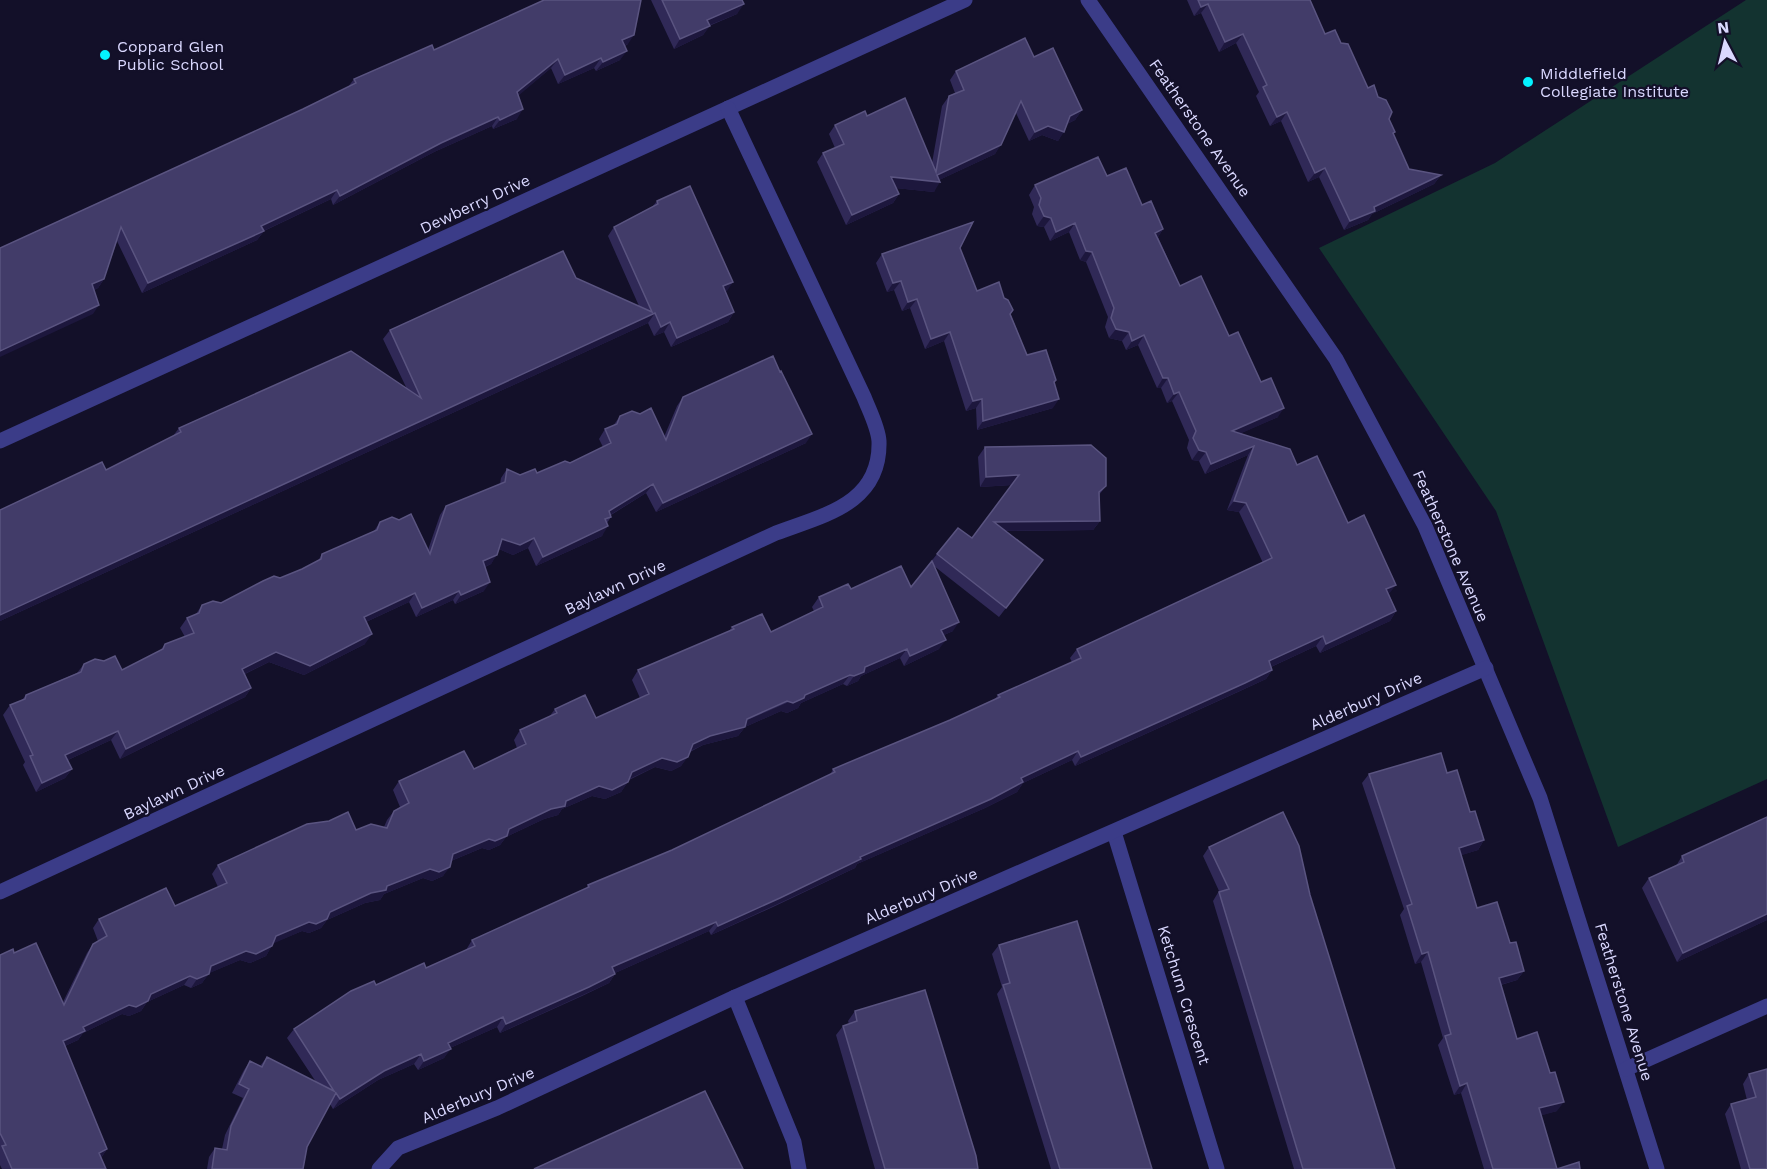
<svg xmlns="http://www.w3.org/2000/svg" width="1767" height="1169" viewBox="0 0 1767 1169" font-family="'Work Sans',sans-serif">
  <rect width="100%" height="100%" fill="#131029"/>
  <path fill="#133330" d="M1746 0H1767V779L1618 847 1496 511 1319 248 1495 163Z"/>
  <g fill="none" stroke-linecap="round" stroke-linejoin="round">
    <g stroke="#3b3c88" stroke-width="15">
      <path d="M1088 0 1336 359 1425 526 1540 798 1657 1169"/>
      <path d="M0 441 965 0"/>
      <path d="M1114 832 1217 1169"/>
      <path d="M0 892 776 533C824 515 881 504 879 441 878 427 869 410 864 397L728 108"/>
      <path d="M735 997 794 1142 799 1169"/>
      <path d="M1626 1069 1767 1006"/>
      <path d="M379 1169 398 1148 497 1108 735 997 1486 668"/>
    </g>
  </g>
  <g fill="#302957">
    <path d="M651 0H742L737 14 709 26 703 35 674 49Z"/>
    <path d="M1187 0H1310L1325 34 1341 43 1368 88 1378 97 1389 119 1393 134 1409 169 1441 175 1434 184 1372 214 1368 220 1344 230 1319 177 1308 182 1281 121 1270 126 1256 96 1259 92 1236 43 1219 52 1201 13 1194 16Z"/>
    <path d="M628 44 625 46 620 60 596 71 594 68 558 84 551 68 518 95 517 119 493 129 492 126 434 152 333 205 331 199 264 231 257 240 142 293 117 241 104 279 98 288 94 290 93 314 0 248 303 109 348 87 354 79 434 50Z"/>
    <path d="M1034 57 1082 110 1075 120 1067 124 1058 141 1042 135 1029 141 1016 113 995 154 939 180 934 192 896 188 899 194 893 203 846 225 817 162 823 153 835 148 829 134 835 125 932 163 942 106 949 96 955 93 950 80 956 71Z"/>
    <path d="M1107 176 1142 205 1163 229 1158 237 1180 286 1229 336 1278 417 1241 433 1297 465 1348 523 1389 594 1396 611 1390 621 1320 653 1316 646 1271 667 1272 670 1266 679 1238 692 1075 766 1072 760 1023 783 1017 792 985 808 857 864 855 868 773 907 711 935 709 931 615 973V974L609 983 582 996 500 1033 497 1027 450 1048 444 1058 418 1070 414 1064 378 1080 333 1109 330 1104 307 1147 303 1169H207L209 1157 215 1148 222 1149 225 1135 243 1098 232 1093 244 1070 250 1061 260 1066 267 1057 316 1082 287 1038 294 1029 376 985 426 968 466 950 472 940 586 889 588 885 672 850 830 775 833 769 950 720 995 699 998 695 1072 662 1070 658 1077 649 1263 563 1239 512 1227 510 1248 455 1205 474 1199 461 1192 460 1187 448 1189 440 1172 401 1167 403 1161 388H1157L1138 345 1126 350 1122 341 1109 338 1105 327 1108 317 1086 262 1080 260 1069 232 1050 241 1044 227 1037 226 1032 214 1034 207 1029 195 1035 185Z"/>
    <path d="M657 201 733 282 725 291 734 312 728 322 671 347 664 332 654 336 648 323 0 621V510L106 470 173 436 179 428 406 387 383 339 390 330 576 278 639 306 608 236 614 227 652 207Z"/>
    <path d="M960 248 977 291 1004 298 1027 355 1054 382 1053 408 977 430 976 408 966 411 944 341 925 349 910 308 902 311 894 290 887 292 876 263 882 254Z"/>
    <path d="M683 397 806 443 656 512 646 493 611 515V517L607 523 602 536 536 566 528 548 513 555 499 549 491 564 485 567 484 591 455 604 453 600 416 617 409 602 366 622 365 644 304 675 269 662 245 674 251 688 245 697 120 759 111 740 68 760 72 769 65 778 36 792 23 765 25 762 3 715 10 705 22 700 26 695 77 673 84 664 122 670 160 651 165 644 185 637 180 628 187 618 196 614 202 605 221 603 302 569 318 561 322 554 374 531 380 522 428 550 440 515 446 506 500 484 501 478 507 469 520 475 537 473 570 463 603 447 599 439 605 429 613 426 620 416 664 437 677 406Z"/>
    <path d="M985 447 1106 486 1099 495 1100 521 1093 530 1006 531 1043 560 999 617 934 566 953 631 944 635 939 649 904 666 900 658 861 676 858 681 847 686 843 684 801 703 798 708 787 713 781 711 745 727 738 736 703 745 690 752 681 766 671 771 655 767 629 780 621 792 605 799 592 796 562 809 558 815 544 819 506 837 500 845 489 850 482 848 451 861 443 876 432 881 423 878 384 894 380 900 365 903 327 920 321 928 309 933 302 931 273 943 266 956 250 963 240 960 209 973 202 983 191 988 184 985 147 1002 141 1011 129 1016 122 1014 83 1033 78 1040 65 1046 107 1149 101 1158 106 1169H2L0 1165V955L14 953 63 1002 87 953 93 944 98 941 93 928 99 919 175 906 218 887 212 874 218 865 356 830 384 827 387 820 394 811 400 807 393 790 399 781 474 769 517 748 514 740 520 730 549 717 555 709 596 718 640 698 632 680 638 670 729 631 732 627 771 632 814 611 812 607 819 597 851 589 911 587 937 554 972 538 1012 485 980 487 978 457Z"/>
    <path d="M1447 773 1470 812 1484 840 1478 850 1461 855 1477 908 1510 943 1524 971 1517 980 1501 985 1517 1039 1557 1111 1541 1115 1557 1169H1580H1484L1461 1093 1454 1095 1438 1045 1443 1038 1421 962 1415 964 1400 915 1404 909 1362 783 1369 774Z"/>
    <path d="M1767 817V920L1677 962 1642 888 1649 878 1676 866 1682 856Z"/>
    <path d="M1209 847 1310 895 1395 1169H1294L1213 901 1219 891 1203 856Z"/>
    <path d="M999 945 1152 1169H1051L997 994 1002 987 992 954Z"/>
    <path d="M855 1011 978 1169H875L836 1035 843 1026 849 1024 848 1021Z"/>
    <path d="M1767 1069V1169H1741L1725 1114 1731 1104 1747 1100 1743 1084 1749 1074Z"/>
  </g>
  <g fill="#1d173d">
    <path d="M744 4 737 14 700 29 707 20Z"/>
    <path d="M1208 4 1201 13 1194 16 1201 7Z"/>
    <path d="M710 26 703 35 674 49 680 39Z"/>
    <path d="M1243 34 1236 43 1219 52 1225 42Z"/>
    <path d="M634 35 628 44 616 49 622 40Z"/>
    <path d="M627 51 620 60 596 71 603 62Z"/>
    <path d="M601 58 594 68 558 84 565 75Z"/>
    <path d="M558 59 551 68 511 102 517 92Z"/>
    <path d="M523 109 517 119 493 129 500 120Z"/>
    <path d="M1082 110 1075 120 1063 126 1070 116Z"/>
    <path d="M1287 112 1281 121 1270 126 1277 117Z"/>
    <path d="M498 117 492 126 434 152 333 205 340 196 441 143Z"/>
    <path d="M1048 126 1064 132 1058 141 1042 135 1029 141 1035 132Z"/>
    <path d="M1001 145 995 154 935 182H940L934 192 885 187 891 177 937 175Z"/>
    <path d="M1325 168 1319 177 1308 182 1315 173Z"/>
    <path d="M1441 175 1434 184 1372 214 1368 220 1344 230 1350 221 1374 207Z"/>
    <path d="M337 190 331 199 255 235 261 226Z"/>
    <path d="M899 194 893 203 846 225 852 215Z"/>
    <path d="M1044 216 1051 218 1044 227 1037 226Z"/>
    <path d="M1075 223 1069 232 1050 241 1056 232Z"/>
    <path d="M1163 229 1157 239 1155 233Z"/>
    <path d="M264 231 257 240 142 293 148 283Z"/>
    <path d="M1086 251 1092 252 1086 262 1080 260Z"/>
    <path d="M104 279 98 288 86 294 92 284Z"/>
    <path d="M901 281 894 290 887 292 893 283Z"/>
    <path d="M733 282 727 291 716 295 723 286Z"/>
    <path d="M917 299 910 308 902 311 908 302Z"/>
    <path d="M99 305 93 314 0 357V351Z"/>
    <path d="M734 312 728 322 671 347 677 338Z"/>
    <path d="M655 313 648 323 0 621V615Z"/>
    <path d="M670 322 664 332 654 336 661 327Z"/>
    <path d="M1116 329 1129 332 1122 341 1109 338Z"/>
    <path d="M950 332 944 341 925 349 931 339Z"/>
    <path d="M1144 335 1138 345 1126 350 1132 341Z"/>
    <path d="M1163 378H1168L1161 388H1157Z"/>
    <path d="M1179 392 1172 401 1167 403 1174 394Z"/>
    <path d="M982 399 976 408 966 411 973 401Z"/>
    <path d="M1059 399 1053 408 977 430 983 421Z"/>
    <path d="M1284 408 1278 417 1226 440 1232 431Z"/>
    <path d="M812 434 806 443 656 512 663 503Z"/>
    <path d="M1254 446 1248 455 1205 474 1211 464Z"/>
    <path d="M1199 450 1206 452 1199 461 1192 460Z"/>
    <path d="M1019 475 1012 485 980 487 986 477Z"/>
    <path d="M653 484 646 493 602 520 609 511Z"/>
    <path d="M1234 501 1246 503 1239 512 1227 510Z"/>
    <path d="M1100 521 1093 530 988 531 994 522Z"/>
    <path d="M608 526 602 536 536 566 543 557Z"/>
    <path d="M534 538 528 548 513 555 496 548 502 539Z"/>
    <path d="M497 555 491 564 476 571 483 561Z"/>
    <path d="M490 582 484 591 455 604 461 595Z"/>
    <path d="M1396 585 1389 594 1380 599 1386 589Z"/>
    <path d="M459 591 453 600 416 617 422 608Z"/>
    <path d="M415 593 409 602 357 626 364 617Z"/>
    <path d="M1396 611 1390 621 1320 653 1326 644Z"/>
    <path d="M959 622 953 631 935 639 941 630Z"/>
    <path d="M372 634 365 644 304 675 269 662 236 678 242 669 276 652Z"/>
    <path d="M1323 636 1316 646 1262 671 1269 661Z"/>
    <path d="M946 640 939 649 904 666 910 656Z"/>
    <path d="M907 649 900 658 861 676 858 681 847 686 854 676 865 667Z"/>
    <path d="M1272 670 1266 679 1075 766 1081 757Z"/>
    <path d="M850 675 843 684 801 703 798 708 787 713 781 711 745 727 738 736 703 745 686 753 693 744Z"/>
    <path d="M251 688 245 697 120 759 126 749Z"/>
    <path d="M118 731 111 740 59 764 65 755Z"/>
    <path d="M1078 751 1072 760 1023 783 1017 792 985 808 857 864 855 868 711 935 718 926 1021 778Z"/>
    <path d="M688 757 681 766 671 771 655 767 625 781 632 772 662 758Z"/>
    <path d="M72 769 65 778 36 792 42 783Z"/>
    <path d="M628 782 621 792 605 799 592 796 562 809 558 815 544 819 506 837 500 845 489 850 482 848 446 863 453 854 509 829 599 786Z"/>
    <path d="M1484 840 1478 850 1453 858 1459 848Z"/>
    <path d="M450 867 443 876 432 881 423 878 384 894 380 900 365 903 327 920 321 928 309 933 302 931 270 945 276 936 387 886 430 869Z"/>
    <path d="M1767 914V920L1677 962 1683 953Z"/>
    <path d="M716 922 709 931 606 977 612 967Z"/>
    <path d="M272 946 266 956 250 963 240 960 205 975 211 966 246 951Z"/>
    <path d="M1428 952 1421 962 1415 964 1422 954Z"/>
    <path d="M1524 971 1517 980 1493 987 1499 978Z"/>
    <path d="M209 974 202 983 191 988 197 979Z"/>
    <path d="M615 974 609 983 500 1033 506 1024Z"/>
    <path d="M190 976 184 985 147 1002 141 1011 129 1016 122 1014 83 1033 78 1040 56 1050 63 1041 83 1027Z"/>
    <path d="M503 1017 497 1027 441 1052 448 1043Z"/>
    <path d="M451 1049 444 1058 418 1070 424 1061Z"/>
    <path d="M421 1054 414 1064 378 1080 333 1109 340 1099 384 1071Z"/>
    <path d="M1467 1083 1461 1093 1454 1095 1460 1086Z"/>
    <path d="M1564 1102 1557 1111 1533 1118 1539 1108Z"/>
    <path d="M107 1149 101 1158 99 1153Z"/>
  </g>
  <g fill="#423c69" stroke="#5a5480" stroke-width="1.5">
    <path d="M544 0H641L634 35 622 40 627 51 603 62 601 58 565 75 558 59 517 92 523 109 500 120 498 117 441 143 340 196 337 190 261 226 264 231 148 283 121 227 104 279 92 284 99 305 0 351V248L303 109 356 83 354 79 432 45 434 50Z"/>
    <path d="M662 0H742L744 4 707 20 710 26 680 39Z"/>
    <path d="M1198 0H1310L1325 34 1335 30 1341 43 1348 44 1368 88 1374 85 1378 97 1386 100 1392 112 1389 119 1395 132 1393 133 1409 169 1441 175 1374 207 1375 211 1350 221 1325 168 1315 173 1287 112 1277 117 1263 87 1267 85 1243 34 1225 42 1208 4 1201 7Z"/>
    <path d="M1025 38 1034 57 1053 48 1082 110 1070 116 1064 132 1048 126 1035 132 1021 101 1001 145 937 175 940 182 891 177 899 194 852 215 823 153 844 144 835 125 865 111 867 116 905 98 936 172 949 96 964 90 956 71Z"/>
    <path d="M1098 157 1107 176 1126 168 1142 205 1151 201 1163 229 1155 233 1180 286 1201 276 1229 336 1238 332 1261 382 1271 378 1284 408 1232 431 1290 449 1297 465 1317 456 1348 523 1364 515 1396 585 1386 589 1396 611 1326 644 1323 636 1269 661 1272 670 1245 683 1081 757 1078 751 1021 778 1023 782 991 799 860 857 861 859 780 898 718 926 716 922 612 967 615 974 589 987 506 1024 503 1017 448 1043 451 1049 424 1061 421 1054 384 1071 340 1099 336 1093 307 1147 303 1169H212L215 1148 227 1150 231 1126 249 1089 239 1084 250 1061 262 1067 267 1057 334 1091 294 1029 351 991 374 981 376 985 424 963 426 968 475 946 472 940 589 887 588 885 672 850 835 772 833 769 950 720 1000 697 998 695 1081 658 1077 649 1272 558 1246 503 1234 501 1254 446 1211 464 1206 452 1199 450 1193 438 1196 431 1179 392 1174 394 1168 378H1163L1144 335 1132 341 1129 332 1116 329 1111 318 1114 308 1092 252 1086 251 1075 223 1056 232 1051 218 1044 216 1039 205 1041 198 1035 185Z"/>
    <path d="M690 186 733 282 723 286 734 312 677 338 670 322 661 327 655 313 0 615V510L102 462 106 470 181 432 179 428 351 351 421 398 390 330 563 251 576 278 652 312 614 227 658 204 657 201Z"/>
    <path d="M973 222 960 248 977 291 999 282 1004 298 1008 300 1013 310 1010 314 1027 355 1046 350 1056 380 1054 382 1059 399 983 421 982 399 973 401 950 332 931 339 917 299 908 302 901 281 893 283 882 254Z"/>
    <path d="M773 356 780 372 781 371 812 434 663 503 653 484 609 511 611 517 605 519 608 526 543 557 534 538 520 545 502 539 497 555 483 561 490 582 461 595 459 591 422 608 415 593 364 617 372 634 310 666 276 652 242 669 251 688 126 749 118 731 65 755 72 769 42 783 30 756 33 755 10 705 25 699 26 695 81 672 84 664 95 659 104 661 115 656 122 670 163 649 165 644 194 633 187 618 199 613 202 605 213 601 221 603 263 581 274 576 280 578 302 569 321 559 322 554 377 530 380 522 392 517 399 520 411 514 430 554 446 506 505 482 507 469 520 475 535 469 537 473 565 461 570 463 611 443 605 429 617 424 620 416 632 411 640 414 651 408 666 440 683 397Z"/>
    <path d="M1091 445 1106 458V486L1099 492 1100 521 994 522 1043 560 1006 608 937 554 958 528 972 538 1019 475 986 477 985 447Z"/>
    <path d="M932 561 959 622 941 630 946 640 910 656 907 649 865 667 864 672 854 676 850 675 805 695 804 698 793 703 787 701 747 719 745 727 710 736 693 744 688 757 677 762 662 758 632 772 628 782 612 790 599 786 566 801 565 806 551 809 509 829 507 836 495 841 489 839 453 854 450 867 439 872 430 869 387 886 386 890 371 893 330 912 327 919 316 924 309 922 276 936 272 946 256 954 246 951 211 966 209 974 197 979 190 976 151 994 148 1001 136 1007 129 1005 83 1027 85 1031 63 1041 107 1149 99 1153 106 1169H12L2 1146 6 1145 0 1133V955L13 949 14 953 36 943 64 1005 93 944 107 936 99 919 166 888 175 906 227 883 218 865 307 824 329 821 348 812 356 830 371 824 387 828 394 811 409 803 399 781 464 751 474 769 526 744 520 730 557 713 555 709 585 695 596 718 649 694 638 670 734 629 732 627 762 614 771 632 823 607 819 597 848 584 851 589 901 566 911 587Z"/>
    <path d="M1441 753 1447 773 1457 770 1470 812 1475 811 1484 840 1459 848 1477 908 1497 902 1510 943 1516 942 1524 971 1499 978 1517 1039 1537 1032 1550 1073 1555 1072 1564 1102 1539 1108 1557 1169 1579 1162 1580 1169H1493L1467 1083 1460 1086 1445 1036 1451 1034 1428 952 1422 954 1407 906 1412 904 1369 774Z"/>
    <path d="M1283 812 1299 846 1310 895 1395 1169H1303L1219 892 1229 889 1209 847Z"/>
    <path d="M1767 817V914L1683 953 1649 878 1684 862 1682 856Z"/>
    <path d="M1077 921 1152 1169H1060L1003 985 1010 983 999 945Z"/>
    <path d="M925 990 976 1156 978 1169H885L843 1026 857 1021 855 1011Z"/>
    <path d="M1767 1069V1169H1750L1731 1104 1756 1097 1749 1074Z"/>
    <path d="M705 1091 743 1169H534Z"/>
  </g>
  <g fill="#04f2ff" stroke="#131029" stroke-width="2">
    <circle cx="105" cy="55" r="6"/>
    <circle cx="1528" cy="82" r="6"/>
  </g>
  <g text-anchor="middle" dominant-baseline="central" stroke-width="4.5" stroke-linejoin="round" paint-order="stroke">
    <g font-size="16" fill="#dad8ff" stroke="#131029" text-anchor="start">
      <text x="117" y="46">Coppard Glen<tspan x="117" dy="18">Public School</tspan></text>
      <text x="1540" y="73">Middlefield<tspan x="1540" dy="18">Collegiate Institute</tspan></text>
    </g>
    <g font-size="16" fill="#dad8ff" stroke="#131029">
      <text transform="translate(1200 128) rotate(55)">Featherstone Avenue</text>
      <text transform="translate(475 204) rotate(-25)">Dewberry Drive</text>
      <text transform="translate(1451 546) rotate(66)">Featherstone Avenue</text>
      <text transform="translate(615 587) rotate(-25)">Baylawn Drive</text>
      <text transform="translate(1366 701) rotate(-24)">Alderbury Drive</text>
      <text transform="translate(174 792) rotate(-25)">Baylawn Drive</text>
      <text transform="translate(921 896) rotate(-23)">Alderbury Drive</text>
      <text transform="translate(1184 995) rotate(73)">Ketchum Crescent</text>
      <text transform="translate(1624 1002) rotate(73)">Featherstone Avenue</text>
      <text transform="translate(478 1095) rotate(-23)">Alderbury Drive</text>
    </g>
  </g>
  <g transform="translate(1725 42) rotate(353)" stroke="#131029" stroke-width="4.5" paint-order="stroke">
  <path d="M0-4.5L10 22L0 15L-10 22Z" fill="#dad8ff"/>
  <text y="-9" font-size="16" font-weight="bold" text-anchor="middle" fill="#dad8ff">N</text>
  </g>
</svg>
